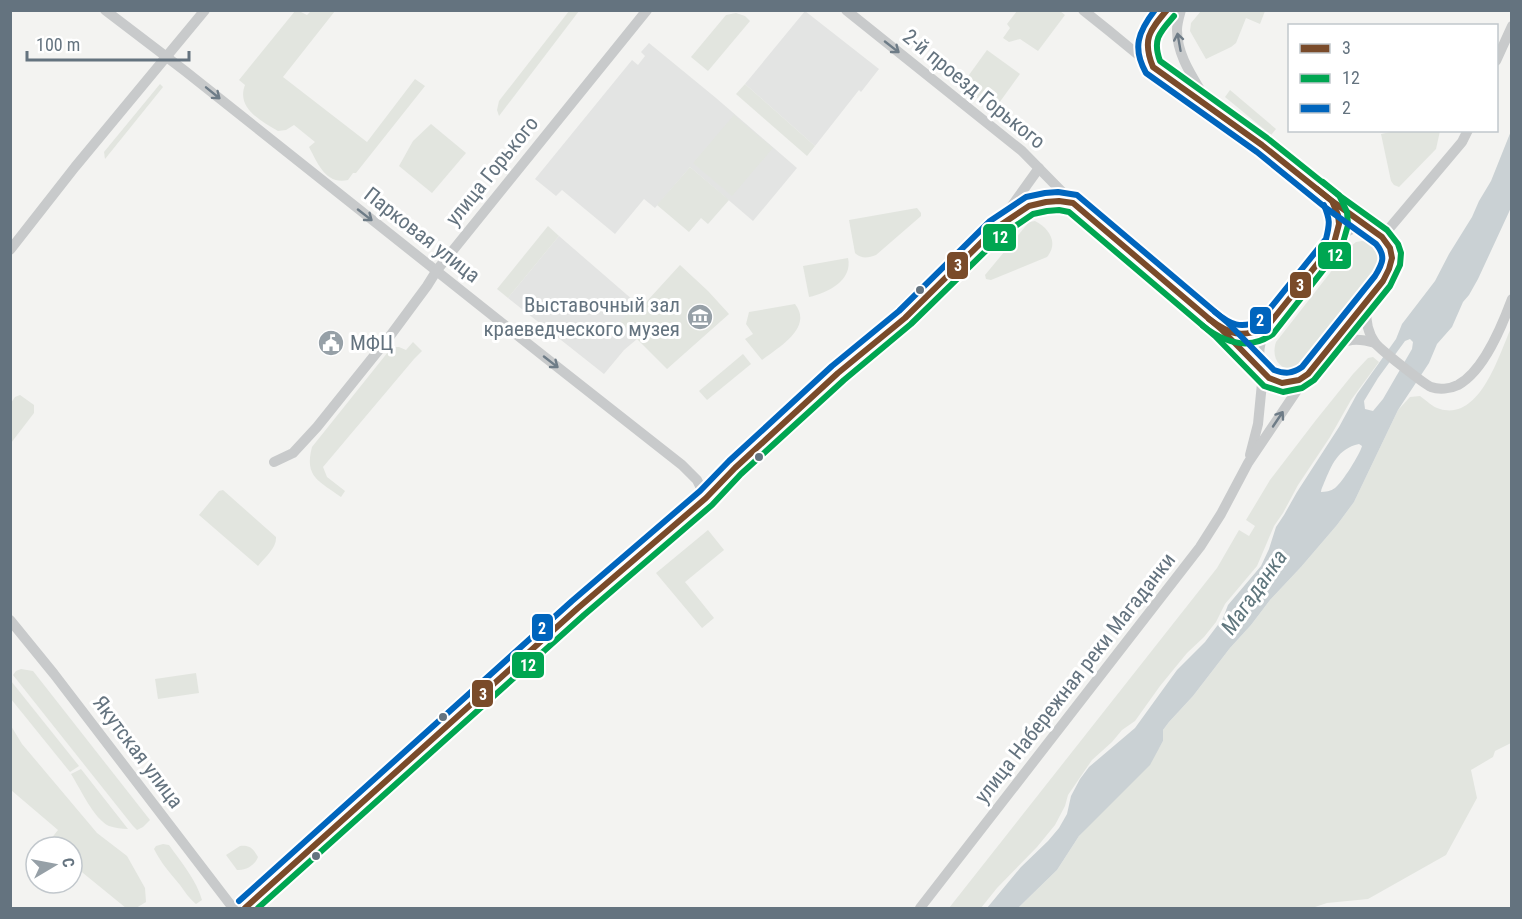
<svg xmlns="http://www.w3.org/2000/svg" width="1522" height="919" viewBox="0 0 1522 919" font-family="'Roboto Condensed',sans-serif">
  <rect width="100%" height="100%" fill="#f3f3f1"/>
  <g fill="#e3e4e3">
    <path d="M805 11 879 69 861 92 859 90 815 146 745 84Z"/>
    <path d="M649 43 716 98 797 168 753 221 690 167 655 208 644 199 615 234 562 190 556 196 535 179 632 60 638 65 645 56 641 52Z"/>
    <path d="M559 236 641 307 638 311 621 321 637 339 624 350 604 374 508 298Z"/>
  </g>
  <g fill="#e2e5df">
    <path d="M335 11 283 77 367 142 415 79 425 86 356 173H353L348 180C326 185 318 164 309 147L315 142 294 125 286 130 278 131C261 121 236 108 245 85L239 80 295 11H299L307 15 311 11Z"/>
    <path d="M569 11H579L499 116 497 110 499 101Z"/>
    <path d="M1017 11H1060L1065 15 1038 51 1020 39 1009 42 1003 38 1010 28 1007 24Z"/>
    <path d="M1201 11V10L1265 11 1260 24 1246 18 1236 43 1231 47 1206 59 1190 31 1191 23Z"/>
    <path d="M736 13 745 16 750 21 708 71 691 57 726 15Z"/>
    <path d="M987 50 1020 74 994 110 961 86Z"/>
    <path d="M160 84 163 87 105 159 104 152Z"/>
    <path d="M745 84 815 146 807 156 736 94Z"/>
    <path d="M1230 90 1276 129 1271 135 1225 97Z"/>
    <path d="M734 115 773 148 732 196 693 163Z"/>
    <path d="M431 124 466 153 432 193 399 166 413 141Z"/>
    <path d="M1400 130 1440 131 1436 149 1399 187 1394 185 1391 181 1381 134Z"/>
    <path d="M690 167 729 200 708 224 701 218 689 232 657 205Z"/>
    <path d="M917 208 921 213V216L876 255C868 258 861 259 855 253L849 220Z"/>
    <path d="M1035 221C1049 228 1059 243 1047 257L991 280 986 279 985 275 1029 222Z"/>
    <path d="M548 226 559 236 508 298 497 289Z"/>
    <path d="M1362 241C1380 242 1388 257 1379 273L1306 365C1287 377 1269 363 1276 342L1351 246 1356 242Z"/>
    <path d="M848 258C853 280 828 293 809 297L803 266Z"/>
    <path d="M680 265 708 291 729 314 667 369 620 322 633 307 638 311Z"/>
    <path d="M795 304C814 328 777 348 762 360L745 339 753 334 746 324 749 312Z"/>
    <path d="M1511 328V743L1495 751 1493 757 1471 770 1477 798 1446 855 1368 899 1327 903 1312 908H1018L1057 870 1079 836 1159 748 1163 741V730L1169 722 1193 696 1230 648 1251 625 1270 600 1301 567 1337 525 1354 502 1398 410 1410 397 1420 396C1426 400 1432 407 1440 409 1480 421 1499 355 1511 328Z"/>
    <path d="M413 342 422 351 414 359 323 467 327 477 345 491 341 497C319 481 304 477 312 447L392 347H399L406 350Z"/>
    <path d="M743 354 751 364 707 400 699 391Z"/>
    <path d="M1373 357 1379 362 1351 400 1330 437 1298 485 1283 513 1274 526 1257 566 1225 604 1216 622 1204 637 1187 653 1160 686 1135 721 1122 730 1112 742 1092 760 1068 795 1065 806 1055 825 1037 847 997 888 981 908H949L1217 568 1239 530 1249 536 1255 526 1246 520 1270 480 1316 420 1353 374 1368 358Z"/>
    <path d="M20 395 34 405V413L11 443V403L15 397Z"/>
    <path d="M223 490 276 537C277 548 265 557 258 566L199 515 219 491Z"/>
    <path d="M708 530 724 550 685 582 714 618 702 628 656 573Z"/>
    <path d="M21 669 33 671 150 820 143 827 137 830 133 826 13 675 16 671Z"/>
    <path d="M196 673 199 693 158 699 155 679Z"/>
    <path d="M11 681 79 766 70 772 11 699Z"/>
    <path d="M11 726 22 744 97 833 127 856 145 888 146 902 136 908H126L72 864V847H51L47 844 58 830 11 790Z"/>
    <path d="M81 769 128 829C122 829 115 828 109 826 94 819 80 788 71 774Z"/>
    <path d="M163 844 169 845C181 862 197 881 202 900L196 904C189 898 185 892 180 885 170 873 161 863 154 849L156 846Z"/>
    <path d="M240 846C249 845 253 848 258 857 255 865 246 871 237 870L226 855Z"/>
  </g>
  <path fill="#cad1d4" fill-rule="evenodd" d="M1511 131 1512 205 1509 212 1478 279 1469 295 1463 302 1452 327 1437 344 1429 363 1398 410 1354 502 1337 525 1301 567 1270 600 1251 625 1230 648 1193 696 1169 722 1163 730V741L1150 765 1079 836 1057 870 1018 908H987L1021 867 1048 841 1059 828 1067 814 1071 796 1080 779 1089 767 1135 728 1177 670 1205 642 1223 618 1228 605 1261 566 1269 549 1276 527 1284 515 1297 492 1339 427 1357 394 1396 339 1402 324 1435 281 1449 254 1472 217 1479 201 1491 181ZM1410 339 1413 342 1412 349 1383 399 1373 411 1365 409 1364 401 1378 378 1405 341ZM1359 444 1362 446C1360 454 1342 483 1335 488 1331 491 1325 492 1321 492 1321 489 1323 486 1324 483 1332 465 1337 449 1359 444Z"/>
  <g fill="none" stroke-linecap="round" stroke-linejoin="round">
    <g stroke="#c8cacb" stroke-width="10">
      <path d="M105 10 185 71 546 358 682 465 697 480 706 498"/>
      <path d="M846 10 1022 151 1073 203 1221 329 1261 370"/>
      <path d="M1083 10 1108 30 1153 67 1262 145 1332 201 1369 228"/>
      <path d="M1181 10C1179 17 1177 23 1177 30 1177 58 1196 81 1209 105"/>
      <path d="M1496 61 1512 26"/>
      <path d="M1152 64C1140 39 1151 30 1167 10"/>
      <path d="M1332 201C1339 218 1340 223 1335 240"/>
      <path d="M1002 224C1030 205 1038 198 1073 203"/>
      <path d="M1382 237 1462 142 1468 130"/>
      <path d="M10 250 75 167 205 10"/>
      <path d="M1369 300C1365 312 1365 323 1371 336 1371 336 1375 343 1376 344 1381 350 1424 384 1431 387 1439 390 1450 389 1458 385 1484 371 1502 326 1512 299"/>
      <path d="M1224 330C1239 336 1251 334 1266 328"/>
      <path d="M1331 350C1345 338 1358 338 1375 343"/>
      <path d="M1250 455 1258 424 1263 373"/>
      <path d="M274 462 293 453 317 427 390 336 427 286 437 270 647 10"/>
      <path d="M10 620 54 674 233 908"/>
      <path d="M245 908 438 733 578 608 706 498 735 468 838 373 905 318 996 228 1039 168"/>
      <path d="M920 908 1200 547 1221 514 1248 463 1308 374 1383 281C1386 275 1391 270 1392 263 1395 244 1375 225 1355 228 1350 229 1346 232 1342 235L1266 328C1248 365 1267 398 1308 374"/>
    </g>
    <g stroke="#fff" stroke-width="10">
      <g id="bus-1">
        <path d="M1209 319C1230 335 1241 338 1266 328L1334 243 1339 224 1338 215 1332 201 1317 189"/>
        <path d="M245 908 578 608 706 498 735 468 838 373 905 318 996 228 1029 206 1046 202 1059 201 1073 203 1221 329 1269 378 1282 383 1299 380 1308 374 1383 281 1389 269 1392 258 1390 248 1382 237 1332 201 1262 145 1153 67C1142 40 1149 31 1167 10"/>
      </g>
    </g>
    <g stroke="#fff" stroke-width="10">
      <g id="bus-2">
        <path d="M1203 326C1225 343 1249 351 1273 334L1342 246 1348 225 1347 212 1339 195 1323 182"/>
        <path d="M258 908 584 615 712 505 741 474 844 380 911 324 1002 235 1033 214 1047 211 1059 210 1069 212 1215 336 1264 386 1283 392 1302 388 1314 380 1390 286 1400 265 1401 253 1398 244 1387 230 1337 194 1267 138 1160 61C1152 39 1160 32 1174 16"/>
      </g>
    </g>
    <g stroke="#fff" stroke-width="10">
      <g id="bus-3">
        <path d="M1215 312C1231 325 1240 329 1260 321L1326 239C1330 223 1330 220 1324 205"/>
        <path d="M239 901 572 601 700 491 729 461 832 366 899 311 990 221 1026 197 1045 193 1058 192 1077 195 1227 322 1274 370C1285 374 1292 374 1302 367L1375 276C1383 263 1386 256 1376 244L1326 208 1257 152 1146 73C1132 48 1138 32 1155 10"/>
      </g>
    </g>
    <use href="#bus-1" stroke="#7a4b2a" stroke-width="6"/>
    <use href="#bus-2" stroke="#00a651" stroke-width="6"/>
    <use href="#bus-3" stroke="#0065bd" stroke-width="6"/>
  </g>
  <defs><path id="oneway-shaft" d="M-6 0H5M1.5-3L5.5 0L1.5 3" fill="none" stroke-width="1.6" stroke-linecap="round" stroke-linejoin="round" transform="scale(1.5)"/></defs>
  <g stroke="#6e7c87">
    <use href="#oneway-shaft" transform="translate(1179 42) rotate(-100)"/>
    <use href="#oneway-shaft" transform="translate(892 47) rotate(38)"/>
    <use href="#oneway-shaft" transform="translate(213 93) rotate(39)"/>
    <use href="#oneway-shaft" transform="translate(365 215) rotate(38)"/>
    <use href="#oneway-shaft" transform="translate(551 362) rotate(38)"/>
    <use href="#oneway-shaft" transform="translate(1278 419) rotate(-56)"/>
  </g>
  <defs>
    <g id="museum-disc" transform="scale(1.35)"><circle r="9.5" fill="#96a0a7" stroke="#fff"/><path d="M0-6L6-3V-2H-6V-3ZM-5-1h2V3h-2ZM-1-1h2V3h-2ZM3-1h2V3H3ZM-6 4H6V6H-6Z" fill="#fff"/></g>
    <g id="civic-disc" transform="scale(1.35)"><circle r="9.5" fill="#96a0a7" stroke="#fff"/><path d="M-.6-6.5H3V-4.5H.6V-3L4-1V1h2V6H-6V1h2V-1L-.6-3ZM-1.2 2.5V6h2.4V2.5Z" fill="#fff"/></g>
  </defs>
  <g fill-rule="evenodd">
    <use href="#museum-disc" x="700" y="317"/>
    <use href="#civic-disc" x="331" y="343"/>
  </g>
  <g fill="#64737f" stroke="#fff" stroke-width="2">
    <circle cx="920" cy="290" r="5"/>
    <circle cx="759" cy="457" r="5"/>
    <circle cx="443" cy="717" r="5"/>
    <circle cx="316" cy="856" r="5"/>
  </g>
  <g text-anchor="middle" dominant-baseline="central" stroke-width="6" stroke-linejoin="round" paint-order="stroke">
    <g font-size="21" fill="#64737f" stroke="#fff">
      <text transform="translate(974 89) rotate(39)">2-й проезд Горького</text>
      <text transform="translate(492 171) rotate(-51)">улица Горького</text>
      <text transform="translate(422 235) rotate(38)">Парковая улица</text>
      <text transform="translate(1075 678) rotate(-52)">улица Набережная реки Магаданки</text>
      <text transform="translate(138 752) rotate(53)">Якутская улица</text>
    </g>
    <g font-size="21" fill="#64737f" stroke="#fff" text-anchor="end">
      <text x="680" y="305">Выставочный зал<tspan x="680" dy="24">краеведческого музея</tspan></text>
      <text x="350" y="343" text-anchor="start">МФЦ</text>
    </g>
    <g font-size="22" font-style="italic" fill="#5f767d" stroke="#fff">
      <text transform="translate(1254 592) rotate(-55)">Магаданка</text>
    </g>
  </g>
  <g stroke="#fff" stroke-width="2">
    <rect x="982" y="223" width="35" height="29" rx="6" fill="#00a651"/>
    <rect x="1317" y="241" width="35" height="29" rx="6" fill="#00a651"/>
    <rect x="946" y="251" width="23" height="29" rx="6" fill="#7a4b2a"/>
    <rect x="1289" y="271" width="23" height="28" rx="6" fill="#7a4b2a"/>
    <rect x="1249" y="306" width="23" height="29" rx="6" fill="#0065bd"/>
    <rect x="531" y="613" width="23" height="29" rx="6" fill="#0065bd"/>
    <rect x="511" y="651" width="34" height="28" rx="6" fill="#00a651"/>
    <rect x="471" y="679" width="23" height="29" rx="6" fill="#7a4b2a"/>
  </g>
  <g font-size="16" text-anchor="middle" font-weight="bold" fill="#fff">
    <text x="1000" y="243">12</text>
    <text x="1335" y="261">12</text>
    <text x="958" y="271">3</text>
    <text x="1300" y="291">3</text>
    <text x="1260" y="326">2</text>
    <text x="542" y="634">2</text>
    <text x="528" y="671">12</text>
    <text x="483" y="700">3</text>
  </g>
  <rect width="1522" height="919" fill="none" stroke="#64737f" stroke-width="24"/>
  <rect x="1288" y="24" width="210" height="108" fill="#ffffff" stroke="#c1c7cc" stroke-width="1.5"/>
  <rect x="1300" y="44" width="30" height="9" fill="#7a4b2a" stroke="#c1c7cc" stroke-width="1.5"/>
  <text x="1342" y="54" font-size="18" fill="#64737f">3</text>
  <rect x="1300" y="74" width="30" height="9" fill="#00a651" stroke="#c1c7cc" stroke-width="1.5"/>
  <text x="1342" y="84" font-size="18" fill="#64737f">12</text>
  <rect x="1300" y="104" width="30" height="9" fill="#0065bd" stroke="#c1c7cc" stroke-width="1.5"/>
  <text x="1342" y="114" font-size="18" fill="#64737f">2</text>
  <g transform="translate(54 865) rotate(80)"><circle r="28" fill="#ffffff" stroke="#c1c7cc" stroke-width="1.5"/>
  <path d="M0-4.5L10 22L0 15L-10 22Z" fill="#96a0a7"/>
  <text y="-9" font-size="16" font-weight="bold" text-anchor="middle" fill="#64737f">С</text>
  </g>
  <path d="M27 51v9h162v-9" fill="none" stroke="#64737f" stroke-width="3"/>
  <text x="36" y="51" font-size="18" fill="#64737f" stroke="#ffffff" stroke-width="4.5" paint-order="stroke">100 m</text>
</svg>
